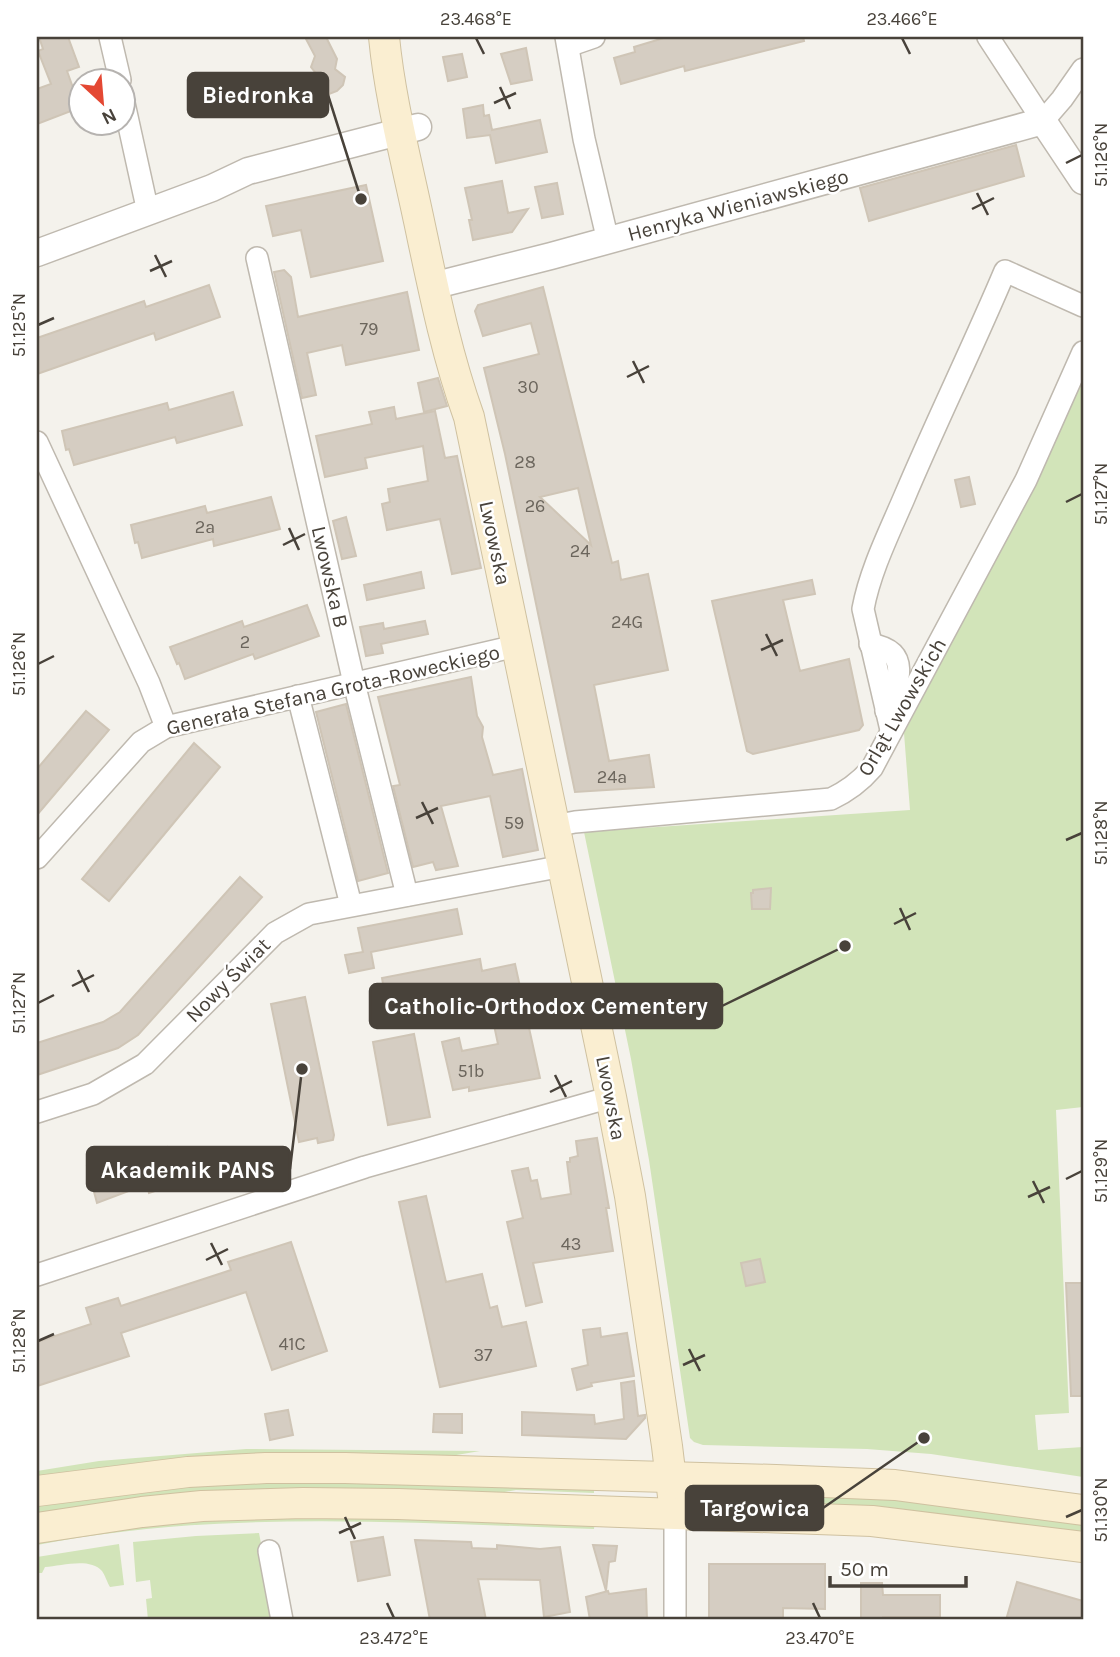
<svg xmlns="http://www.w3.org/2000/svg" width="1120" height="1657" viewBox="0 0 1120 1657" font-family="Karla,sans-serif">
  <rect width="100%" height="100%" fill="#f4f2ec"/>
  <g fill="#d2e4b9">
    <path d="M1083 379V1107L1056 1110 1069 1413 1035 1415 1038 1450 1083 1447V1477L931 1454 867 1449 703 1445 694 1442 690 1438 649 1160 631 1059 584 832 910 810 904 733 1043 469Z"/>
    <path d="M246 1449 480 1451 439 1458 37 1478V1471L99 1461Z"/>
    <path d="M224 1478 594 1484V1493L516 1490 472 1498 37 1518V1501Z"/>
    <path d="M857 1494 1083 1520V1536L729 1503V1496L818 1499Z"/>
    <path d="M238 1515 595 1519 594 1529C408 1523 221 1509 37 1545V1539Z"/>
    <path d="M259 1533 276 1620H148L146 1599 152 1598 150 1580 136 1582 133 1542 196 1536Z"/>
    <path d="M119 1544 124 1585 110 1587C107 1582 105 1575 102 1571 90 1557 61 1566 45 1567L42 1573H37V1557Z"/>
  </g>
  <g fill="#d5cdc2" stroke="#cfc5b6" stroke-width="2" fill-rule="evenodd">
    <path d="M39 37H68L79 67 67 71 77 99 71 111 37 124V89L51 84 38 51 43 49Z"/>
    <path d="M305 37H326L337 59 335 69 345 77 343 85 337 91 329 94H324L321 90 318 76 311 67 315 56Z"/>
    <path d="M667 37H803L804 41 685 71 684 66 621 84 614 58 635 52 634 47Z"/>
    <path d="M526 48 532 80 511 84 501 54Z"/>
    <path d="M462 54 467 77 448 81 443 57Z"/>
    <path d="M483 105 484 116 489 115 492 130 540 120 547 152 496 163 490 135 467 138 463 109Z"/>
    <path d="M1016 145 1024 176 869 221 860 188Z"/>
    <path d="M502 181 508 213 528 209 512 232 473 240 469 220H472L465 188Z"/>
    <path d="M557 183 563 214 542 218 535 187Z"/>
    <path d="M366 185 383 261 311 277 301 230 273 236 266 206Z"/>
    <path d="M284 270 291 277 298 317 407 292 419 350 346 365 342 345 307 353 316 395 302 398 274 272Z"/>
    <path d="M209 285 220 317 156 340 154 333 37 374V338L144 301 146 307Z"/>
    <path d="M543 287 612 563 618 561 621 580 648 574 668 670 594 685 609 761 649 755 654 787 575 792 505 454 484 368 539 354 531 323 483 336 475 311 478 305ZM578 488 591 545 540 497Z"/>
    <path d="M438 378 447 406 424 412 418 383Z"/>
    <path d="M233 392 242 425 177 443 175 437 74 465 69 449 66 450 62 431 167 403 169 410Z"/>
    <path d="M394 407 396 419 435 411 445 458 457 456 481 568 452 574 440 519 387 530 382 504 390 502 388 489 428 481 423 446 365 458 367 468 325 477 316 436 372 424 369 412Z"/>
    <path d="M969 477 975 504 961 507 955 480Z"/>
    <path d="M271 497 280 529 214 546 213 539 142 558 138 542 135 543 131 525 205 506 207 513Z"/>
    <path d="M346 517 356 556 342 559 333 521Z"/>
    <path d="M421 572 424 588 367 600 364 585Z"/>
    <path d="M812 580 815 594 783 600 800 671 849 659 863 725 859 730 753 754 747 751 712 601Z"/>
    <path d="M307 605 319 636 255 659 253 654 185 679 179 663 177 664 170 647 242 621 244 627Z"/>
    <path d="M425 621 428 634 381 644 383 653 366 656 360 627 383 623 384 629Z"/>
    <path d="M471 677 477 716 483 727 482 737 493 775 522 769 538 850 503 857 490 796 441 806 458 866 436 870 433 862 413 867 393 786 400 785 378 697Z"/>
    <path d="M346 704 388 873 358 881 316 712Z"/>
    <path d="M86 711 109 730 37 815V769Z"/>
    <path d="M194 743 220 767 109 901 82 879Z"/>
    <path d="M240 877 262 897 138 1035 118 1048 37 1075V1043L103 1022 120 1012Z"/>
    <path d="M771 888 770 909H752L751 893H753V890Z"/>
    <path d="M457 909 462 934 371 952 374 968 349 973 345 955 363 952 358 928Z"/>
    <path d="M480 959 482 971 515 964 540 1078 469 1091V1087L453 1090 442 1042 459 1038 462 1051 498 1044 487 992 433 1003 430 989 394 996 393 993 385 995 382 978Z"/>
    <path d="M305 997 334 1135 333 1140 318 1143 317 1138 299 1142 271 1004Z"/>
    <path d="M414 1034 430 1117 388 1125 373 1042Z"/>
    <path d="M597 1138 609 1208H606L613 1251 533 1263 542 1302 526 1306 507 1222 523 1218 512 1171 528 1168 531 1181 537 1180 541 1199 571 1194 567 1162H570V1158L578 1156 576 1141Z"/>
    <path d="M167 1147 172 1163 166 1165 173 1185 149 1193 147 1184 97 1203 87 1166 110 1159 113 1167Z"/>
    <path d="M426 1196 446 1282 482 1274 490 1308 497 1306 502 1327 526 1322 536 1366 440 1387 399 1202Z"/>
    <path d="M291 1242 327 1351 272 1370 246 1292 121 1333 129 1356 37 1386V1342L91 1324 86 1308 118 1298 121 1306 231 1270 228 1262Z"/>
    <path d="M760 1259 765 1282 746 1286 741 1263Z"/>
    <path d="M1066 1283H1083V1396H1071Z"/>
    <path d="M600 1328 601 1337 627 1333 634 1376 591 1383 592 1386 577 1390 572 1369 588 1365 583 1330Z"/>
    <path d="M634 1381 638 1416 645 1415V1418L626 1439 522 1435V1412L594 1415 595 1424 624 1419 621 1383Z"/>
    <path d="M288 1410 293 1435 270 1440 265 1414Z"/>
    <path d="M434 1414H462V1433L433 1432Z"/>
    <path d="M383 1537 390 1575 358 1581 351 1542Z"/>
    <path d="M415 1540 471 1542 472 1548 497 1549V1545L540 1549 560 1547 570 1612 544 1617 540 1580 478 1579 486 1620H430Z"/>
    <path d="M593 1545 617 1546 615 1561 609 1562 606 1591Z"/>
    <path d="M709 1564H825V1609L783 1608V1620H709Z"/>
    <path d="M1017 1582 1083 1601V1620H1006Z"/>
    <path d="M861 1583H882L883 1595H940V1617H883V1620H861Z"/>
    <path d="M646 1589 647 1620H590L586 1597 608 1591 609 1594Z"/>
  </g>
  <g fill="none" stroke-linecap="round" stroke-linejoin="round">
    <g stroke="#bfb9af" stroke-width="24">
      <g id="minor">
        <path d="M110 37 120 80"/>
        <path d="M566 37 584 139 608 241"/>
        <path d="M988 37 1043 121 1062 99 1083 69"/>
        <path d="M568 46 594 37"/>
        <path d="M122 94 148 212"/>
        <path d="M257 258 354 683 407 895"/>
        <path d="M37 442 149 683 166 727"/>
        <path d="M870 644C912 651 899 682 886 711"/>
        <path d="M298 696 351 905"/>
        <path d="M891 730 863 609C870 571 889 533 904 498 936 422 973 347 1005 271L1083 306"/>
        <path d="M554 826 575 822 831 799C848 791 860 782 872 768L1026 480 1083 352"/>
        <path d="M37 858 141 742 166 727 516 646"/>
        <path d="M37 1112 93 1094 145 1064 275 933 309 914 563 866"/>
        <path d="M37 1275 365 1167 611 1097"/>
        <path d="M675 1513V1620"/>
        <path d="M269 1551 282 1620"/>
      </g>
    </g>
    <g stroke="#bfb9af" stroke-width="29">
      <g id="tertiary">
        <path d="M37 253 212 188 248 171 418 127"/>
        <path d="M432 286 551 256 1043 121 1083 181"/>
      </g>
    </g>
    <g stroke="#cfc1a0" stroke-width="32">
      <g id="secondary">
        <path d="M384 37C390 99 406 159 419 221 433 287 446 353 469 417L611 1097 630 1196 667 1446 675 1513"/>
        <path d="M37 1491 188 1472 266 1468H345L776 1480 895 1485 1083 1510"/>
        <path d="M37 1528 142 1512 202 1506 303 1503 398 1504 872 1521 1083 1547"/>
      </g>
    </g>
    <use href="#minor" stroke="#fff" stroke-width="21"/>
    <use href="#tertiary" stroke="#fff" stroke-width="26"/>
    <use href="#secondary" stroke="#faeed1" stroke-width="30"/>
  </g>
  <path fill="none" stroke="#48423a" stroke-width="2.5" d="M476 38 484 54M902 38 910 54M500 87 510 109M494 103 516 93M1066 163 1082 155M977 193 988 215M972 209 994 198M155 255 166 277M150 271 172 261M38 325 54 318M633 361 644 383M627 377 649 366M1066 502 1082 494M289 528 299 550M283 545 305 534M766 634 777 656M761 650 783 640M38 664 54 656M422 802 433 824M416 818 438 808M1066 840 1082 833M900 908 910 930M894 924 916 913M78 970 89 992M72 986 94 975M38 1003 54 995M555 1075 566 1097M550 1092 572 1081M1066 1179 1082 1171M1033 1181 1044 1203M1028 1197 1050 1187M211 1243 222 1265M206 1260 228 1249M38 1341 54 1334M689 1349 700 1371M683 1365 705 1355M345 1517 355 1539M1066 1517 1082 1510M339 1533 361 1523M387 1603 394 1618M813 1603 820 1618"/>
  <g text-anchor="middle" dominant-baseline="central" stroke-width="5" stroke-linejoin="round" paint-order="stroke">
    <g font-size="18" fill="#6b655c">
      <text x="369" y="329">79</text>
      <text x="528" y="387">30</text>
      <text x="525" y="462">28</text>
      <text x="535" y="506">26</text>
      <text x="205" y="527">2a</text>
      <text x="580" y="551">24</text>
      <text x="627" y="622">24G</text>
      <text x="245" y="642">2</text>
      <text x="612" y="777">24a</text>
      <text x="514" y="823">59</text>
      <text x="471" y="1071">51b</text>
      <text x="571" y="1244">43</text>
      <text x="292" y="1344">41C</text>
      <text x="483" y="1355">37</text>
    </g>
    <g font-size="21" fill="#48423a" stroke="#fff">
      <text transform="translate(738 205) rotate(-15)">Henryka Wieniawskiego</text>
      <text transform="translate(495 543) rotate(78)">Lwowska</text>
      <text transform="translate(330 577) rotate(77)">Lwowska B</text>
      <text transform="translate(333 690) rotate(-13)">Generała Stefana Grota-Roweckiego</text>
      <text transform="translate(902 707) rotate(-60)">Orląt Lwowskich</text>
      <text transform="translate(228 980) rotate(-45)">Nowy Świat</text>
      <text transform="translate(611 1098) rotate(79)">Lwowska</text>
    </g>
  </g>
  <path fill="none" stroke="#48423a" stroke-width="2.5" d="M361 199L328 95M845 946L722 1006M302 1069L290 1169M924 1438L823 1508"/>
  <g fill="#48423a" stroke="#fff" stroke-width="2.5">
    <circle cx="361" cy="199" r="7"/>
    <circle cx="845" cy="946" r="7"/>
    <circle cx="302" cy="1069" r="7"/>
    <circle cx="924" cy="1438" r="7"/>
  </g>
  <g fill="#48423a" stroke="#48423a" stroke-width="2.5">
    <rect x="188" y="73" width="140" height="44" rx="7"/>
    <rect x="370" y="984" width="352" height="44" rx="7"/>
    <rect x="87" y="1147" width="203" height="44" rx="7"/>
    <rect x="686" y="1486" width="137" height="44" rx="7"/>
  </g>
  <g font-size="23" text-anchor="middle" font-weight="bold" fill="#fff">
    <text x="258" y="103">Biedronka</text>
    <text x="546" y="1014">Catholic-Orthodox Cementery</text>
    <text x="188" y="1178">Akademik PANS</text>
    <text x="755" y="1516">Targowica</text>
  </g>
  <rect width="1120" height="1657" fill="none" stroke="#ffffff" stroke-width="77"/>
  <g transform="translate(102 102) rotate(154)"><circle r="33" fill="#ffffff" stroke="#b6b3b0" stroke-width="2"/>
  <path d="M0-5L12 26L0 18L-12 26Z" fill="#e44833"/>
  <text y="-10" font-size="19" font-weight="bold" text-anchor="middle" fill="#48423a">N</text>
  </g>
  <path d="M830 1576v10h136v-10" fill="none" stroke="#48423a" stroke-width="3.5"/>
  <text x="840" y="1576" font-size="21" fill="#48423a" stroke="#ffffff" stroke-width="5" paint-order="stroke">50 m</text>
  <rect x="38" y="38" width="1044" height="1580" fill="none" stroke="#48423a" stroke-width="2.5"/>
  <g font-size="18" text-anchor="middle" fill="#48423a">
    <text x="476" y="25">23.468°E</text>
    <text x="902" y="25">23.466°E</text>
    <text transform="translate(1101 155) rotate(-90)" y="6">51.126°N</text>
    <text transform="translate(19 325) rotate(-90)" y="6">51.125°N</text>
    <text transform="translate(1101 494) rotate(-90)" y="6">51.127°N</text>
    <text transform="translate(19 664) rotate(-90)" y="6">51.126°N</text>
    <text transform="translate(1101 833) rotate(-90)" y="6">51.128°N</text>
    <text transform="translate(19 1003) rotate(-90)" y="6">51.127°N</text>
    <text transform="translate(1101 1171) rotate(-90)" y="6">51.129°N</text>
    <text transform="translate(19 1341) rotate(-90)" y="6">51.128°N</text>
    <text transform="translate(1101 1510) rotate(-90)" y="6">51.130°N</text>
    <text x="394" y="1644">23.472°E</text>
    <text x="820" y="1644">23.470°E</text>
  </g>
</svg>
